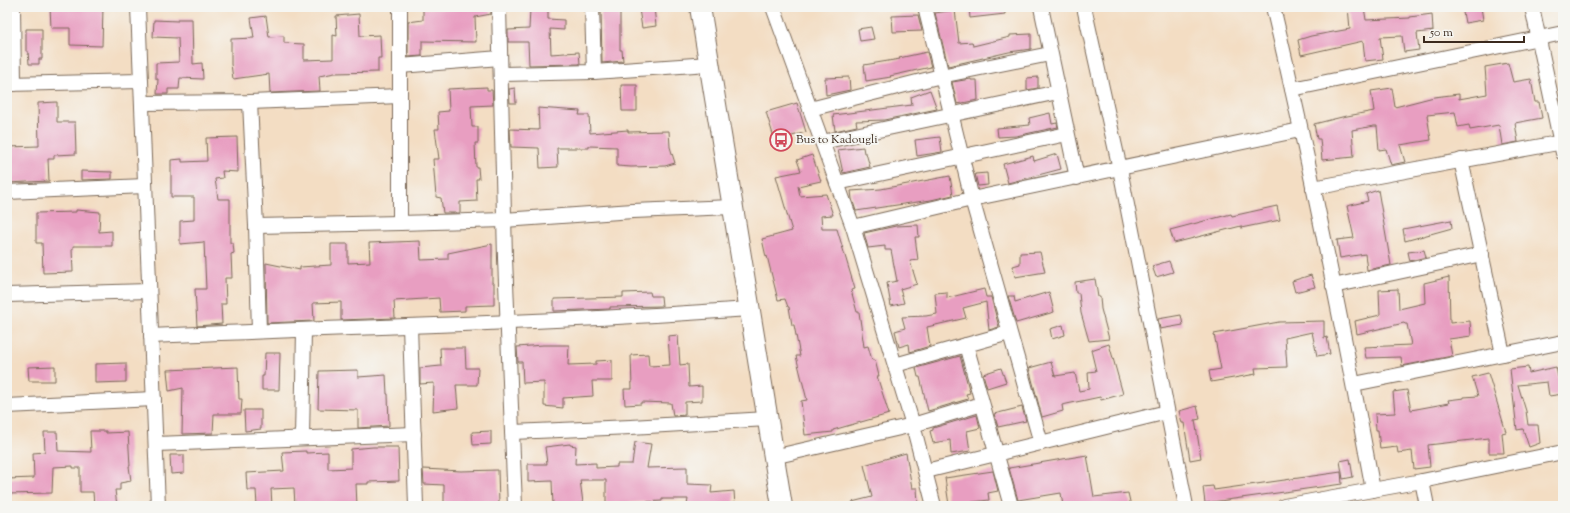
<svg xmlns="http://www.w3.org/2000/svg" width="1570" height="513" viewBox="0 0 1570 513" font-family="'Sorts Mill Goudy',serif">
  <rect width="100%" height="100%" fill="#f6f6f2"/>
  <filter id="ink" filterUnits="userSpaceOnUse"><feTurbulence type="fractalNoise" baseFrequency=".025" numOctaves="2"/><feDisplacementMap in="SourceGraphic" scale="8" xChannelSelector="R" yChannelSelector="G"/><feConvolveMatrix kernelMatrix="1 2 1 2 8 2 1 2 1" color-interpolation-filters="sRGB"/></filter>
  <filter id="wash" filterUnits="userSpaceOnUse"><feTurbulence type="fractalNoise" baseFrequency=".012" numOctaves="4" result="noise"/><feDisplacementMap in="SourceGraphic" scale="16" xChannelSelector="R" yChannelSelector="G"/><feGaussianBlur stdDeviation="0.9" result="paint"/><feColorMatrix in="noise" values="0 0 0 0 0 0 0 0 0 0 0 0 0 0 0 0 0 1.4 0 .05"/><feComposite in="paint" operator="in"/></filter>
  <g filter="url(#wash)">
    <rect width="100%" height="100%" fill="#f3ddc3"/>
    <g id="blocks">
      <g fill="#e89ec1">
        <path d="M50 7H103L102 46 70 45V28H51Z"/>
        <path d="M446 7H491V14L475 17 476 42 422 41V56L408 57V22L423 20V8L446 9Z"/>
        <path d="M654 7 656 26 642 28 639 9Z"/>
        <path d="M969 7H1005V14L970 18Z"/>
        <path d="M1348 7H1364L1366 20 1410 18V17L1432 14 1433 31 1417 33 1419 50 1404 52 1402 36 1380 37 1383 59 1365 61 1363 41 1301 55 1298 40 1311 36 1350 29Z"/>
        <path d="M1462 7H1481L1483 20 1465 23Z"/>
        <path d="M530 9H548V19L564 20V30L550 29 551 54 579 52 580 64 529 65 528 42H508V30L529 29Z"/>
        <path d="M601 9H620V50H622L623 61 602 63Z"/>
        <path d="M955 10 959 43 972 42 973 46 1010 37V35L1031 34V49L1009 52 948 66 935 13Z"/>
        <path d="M359 14 360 36 380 35 381 58H378V72L335 73 319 76 320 91 270 93 269 74 233 79 231 64V39L254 38 251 18 266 16 269 37 284 36V43L304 44V60L333 59V35L337 36 336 16Z"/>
        <path d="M918 15 922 31 893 32 892 16Z"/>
        <path d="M178 19H192L193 64 202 63 203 79 180 78 179 89H168V94H157L158 79H156V63L179 62 178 38 153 37 154 20 178 21Z"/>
        <path d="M871 27 874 39 860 41 858 29Z"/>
        <path d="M26 29H42V59H39V64H29L28 51H26Z"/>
        <path d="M927 52 931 67 890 76 891 77 866 81 864 65 900 59 899 58Z"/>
        <path d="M1508 63 1513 82 1531 79 1535 102H1539L1542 118 1515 123 1518 142 1502 145 1499 125 1470 130 1469 125 1458 127 1455 112 1427 115 1431 140 1400 145 1405 162 1391 165 1386 149 1379 150 1377 126H1374L1352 130 1354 157 1322 160 1320 139H1317L1314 124 1342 117 1374 111 1371 91 1392 88 1395 107 1434 97 1459 94V99L1487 94 1485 67Z"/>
        <path d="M849 77 850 90 826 95 825 78Z"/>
        <path d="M1038 77V88L1027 90V78Z"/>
        <path d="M971 79V80H977L978 100 957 104 952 82Z"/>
        <path d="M621 85H637V111H622Z"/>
        <path d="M487 87V90H492L493 105 471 106 472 127H478V143H475L476 167H478L479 179H476L477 201 460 202V213H443L441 198 436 197 433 159H439L435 129H439L438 112 449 111 448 89Z"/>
        <path d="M515 88 516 103H510L509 89Z"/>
        <path d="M930 90 937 109 884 120 856 121 857 126 835 131 833 115 912 105 911 97Z"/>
        <path d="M57 102V122H75L76 154 54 155V159H48L49 181 7 183V147L39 146 38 103Z"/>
        <path d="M797 103 806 132 775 141 766 112Z"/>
        <path d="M538 108 580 111 579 115H589L590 133 628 130V132L669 131 670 147 675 163 665 166 631 167 617 166V147L589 146V148H557L558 167 540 168 539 148 511 147 510 129 539 130Z"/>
        <path d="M1050 113 1052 124 1057 123 1058 127 1016 136 998 137 997 128 1030 125 1029 118Z"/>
        <path d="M237 137 238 172 222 171 223 178 215 179 218 199H230V243H233L234 253 231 254 232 278H225L226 304H221L222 324 197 326 195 289H206L204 242 180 244V221L194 220V197H171V160L182 159V162L207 161 206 138Z"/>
        <path d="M940 137 942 152 917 156 915 140Z"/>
        <path d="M863 147 864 153H866L870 167 843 173 838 150Z"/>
        <path d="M1057 154 1061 169 1008 183 1003 164 1033 156 1034 161Z"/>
        <path d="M812 155 821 181 798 186 800 196 826 194 833 215 821 216 822 229H837L855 289 851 290 857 312H859L864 347 868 346 872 360H875L879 376H877L889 414 833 430V432L805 435 801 401 807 400 796 356H800L794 325H792L789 307H788L785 299 778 300 767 256 766 257 762 239 792 231 776 176 801 171 797 160Z"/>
        <path d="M81 171 112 172V179L81 180Z"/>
        <path d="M987 173 988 185 978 186 975 174Z"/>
        <path d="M950 176 953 195 931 200 856 211 852 199 851 191 881 189Z"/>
        <path d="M1378 190 1391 265 1367 270 1365 254 1340 258 1337 240 1354 238 1347 206 1368 201 1366 194Z"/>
        <path d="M1277 206 1280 220 1241 228V226L1174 243 1170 230 1231 214 1232 216Z"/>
        <path d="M76 210 100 212 99 232 112 231V246H73V249H72L73 272 43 273 42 243H36V213L76 212Z"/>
        <path d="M1451 220 1452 228 1405 241 1403 229Z"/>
        <path d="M918 225 919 237H915L918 260 910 261 917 284 900 289 904 303 891 306 887 283 897 281 891 250H885V246L868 248 864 233 896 226Z"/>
        <path d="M420 241 421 260 448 259V253L492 244V283H494V305L465 306V311L440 312 439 298 394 301 395 318 341 320V302L313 303 314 321 267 323 266 263 300 270V267L331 265V244H348V263L370 262 369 243Z"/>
        <path d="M1424 250 1426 257 1410 261 1408 252Z"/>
        <path d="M1040 252 1045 272 1015 277 1013 266 1020 264V253Z"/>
        <path d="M1169 261 1173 272 1156 277 1152 266Z"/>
        <path d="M1311 275 1315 287 1295 292 1292 281Z"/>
        <path d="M1449 277 1450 323 1470 321 1471 336 1449 339 1452 356 1402 366 1401 357 1366 358 1364 347 1411 345 1407 324H1405L1404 323 1357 334 1355 321 1380 315 1379 290 1398 289 1399 309 1425 303 1424 283Z"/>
        <path d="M1095 279 1098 297H1100L1101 309 1109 339 1089 341 1081 313 1079 293H1076L1075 282Z"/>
        <path d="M984 289 986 297H991L999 327 989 330 986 302 963 308 966 318 927 327 930 346 910 352 909 344 899 347 895 331 905 328 902 317 926 316 937 314 935 293 947 292V298Z"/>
        <path d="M650 292 651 296H661L662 306 610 307V309L554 311V299L623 297V293Z"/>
        <path d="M1049 292 1054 312 1016 323 1008 296H1014L1015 302Z"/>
        <path d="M1181 315 1183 325 1160 329 1158 319Z"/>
        <path d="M1324 321V338L1327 337 1330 354 1317 356 1312 332 1285 338 1287 367 1255 368 1256 374 1211 382 1209 371 1221 369 1214 334 1279 322Z"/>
        <path d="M1063 325 1065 335 1052 339 1050 329Z"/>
        <path d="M678 335 680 365 688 364 689 387 702 386V401L685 402V415L673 416 671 403 641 402V404L625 405 624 389H632L631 355 648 354 649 366 670 365 668 336Z"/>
        <path d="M1109 344 1123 394 1101 400 1100 397 1062 405 1063 411 1042 417 1029 368 1051 362 1055 376 1075 373 1079 391 1089 389 1088 372 1096 371 1091 350Z"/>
        <path d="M543 345H569L568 365 596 364V361L612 360V381H592L593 396 563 398V408L544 406V382L523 383 522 362H518L517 347Z"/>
        <path d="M440 348H465L466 368H478L477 385H456L458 408 433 411 434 383 420 384V368L441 366Z"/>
        <path d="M265 353H280L279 390H262V376H264Z"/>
        <path d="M960 356 970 393 966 394 968 399 928 411 920 377H918L916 368Z"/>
        <path d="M126 363V382L95 383V364Z"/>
        <path d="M55 366V381H29L28 367Z"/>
        <path d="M238 367 239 399H242L241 414H214L213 433 182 434 183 388 169 391 167 370Z"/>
        <path d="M1528 367 1529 373 1556 367 1558 377 1563 376V394L1549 396 1547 382 1518 385 1526 411 1528 425H1538L1540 443 1529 447 1523 429 1517 430 1510 369Z"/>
        <path d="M1001 368 1006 382 987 388 983 374Z"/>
        <path d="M358 370V377L386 375 387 394H388L389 426 358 428V410L318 409 319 371Z"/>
        <path d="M1488 373 1506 432 1502 433 1504 453H1489V438L1428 445 1430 467 1414 469 1412 451 1398 453 1397 447 1380 449 1378 430H1376L1375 414 1395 413 1393 392 1407 390 1411 410 1449 403 1448 400 1464 398V397L1478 396 1472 377Z"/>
        <path d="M1197 406 1200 419 1195 420 1201 458 1190 460 1184 423H1182L1179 411Z"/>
        <path d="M1022 407 1026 421 998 427 994 414Z"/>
        <path d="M244 410H261V429L245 431Z"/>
        <path d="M977 415 980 428 967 431 970 451 951 454 950 440 933 443 930 431 933 430V428Z"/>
        <path d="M90 431H106V433L128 432 130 466H129L131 481 120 483V490H115L117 506H94L93 492H80V468H73V466L53 467 52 493 7 494V479L34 478 33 453 45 452 44 432H57L58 451 91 452Z"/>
        <path d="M491 431V444L473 445 472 432Z"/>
        <path d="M635 442 651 444 647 468 687 467V484L712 485 711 493 734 491 735 506 687 505 688 499H662V501L606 504V480H580L583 503 553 506 552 481 528 482V464H547L545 447 570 444V445L576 446 575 464 596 463V468L617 467V464H632Z"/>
        <path d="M373 447H398L399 481 368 482V484H356L357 506H295L294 488 271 489 272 506H257L256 490H247L246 473 284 471 282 452 306 451V453L328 452V469L351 468V449Z"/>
        <path d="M906 453 912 488H917L918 504 852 506V502L872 497 864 465Z"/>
        <path d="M170 455H184V473L171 474Z"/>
        <path d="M1087 455 1094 497 1128 493 1131 506H1063L1061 493 1018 500 1009 468Z"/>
        <path d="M1350 459 1353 477 1343 479 1340 461Z"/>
        <path d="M423 469 461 471 498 470 499 504H476V506H467L444 505V485L424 484Z"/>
        <path d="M993 471 998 491 988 493 989 500 949 505 945 478Z"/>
        <path d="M1341 472 1342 484 1205 503 1203 487 1213 486 1214 490Z"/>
      </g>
    </g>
  </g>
  <g filter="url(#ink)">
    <use href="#blocks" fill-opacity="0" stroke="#7b6958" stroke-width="1"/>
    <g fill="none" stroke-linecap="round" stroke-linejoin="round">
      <g stroke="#7b6958" stroke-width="16">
        <g id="minor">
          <path d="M13 7 14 84"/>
          <path d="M138 7 158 506"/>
          <path d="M400 7V223L504 220 633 211 732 207"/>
          <path d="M499 7 505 258 515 506"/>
          <path d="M592 7 594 72"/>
          <path d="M773 7 853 227 913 425 934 506"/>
          <path d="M925 7 972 199 1041 443"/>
          <path d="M1041 7 1077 178"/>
          <path d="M1084 7 1120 169 1186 506"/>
          <path d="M1273 7C1311 167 1343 328 1373 490"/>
          <path d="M1532 7 1563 153"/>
          <path d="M400 66 500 58"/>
          <path d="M501 74 594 72 709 64"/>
          <path d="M7 84 141 81"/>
          <path d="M1292 89 1563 33"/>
          <path d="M250 102 256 226 259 331"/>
          <path d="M142 103 250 102 400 96"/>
          <path d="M810 109 941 76 1050 54"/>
          <path d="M822 142 1058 92"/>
          <path d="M1461 160 1503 354"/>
          <path d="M837 183 1067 134"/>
          <path d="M1313 188 1563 142"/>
          <path d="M7 192 145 186"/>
          <path d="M256 226 400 223"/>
          <path d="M853 227 972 199 1300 130"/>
          <path d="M1333 286 1482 254"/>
          <path d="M7 295 149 291"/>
          <path d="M410 326 416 506"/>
          <path d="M151 336C350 327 550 323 749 309"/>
          <path d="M966 345 1011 506"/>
          <path d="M895 365 1009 333"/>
          <path d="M1354 384 1563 342"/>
          <path d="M7 406 154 399"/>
          <path d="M512 432 631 427 767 419"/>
          <path d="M302 438 304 330"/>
          <path d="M156 444 414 434"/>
          <path d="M773 457 913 425 982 404"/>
          <path d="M926 471 1167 412"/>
          <path d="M1422 481 1427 506"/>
          <path d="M1284 506 1422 481 1563 452"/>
        </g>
      </g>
      <g stroke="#7b6958" stroke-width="22">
        <path id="secondary" d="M700 7 782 506"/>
      </g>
      <use href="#minor" stroke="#fff" stroke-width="14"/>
      <use href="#secondary" stroke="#fff" stroke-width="20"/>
    </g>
  </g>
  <defs>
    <g id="bus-ring" transform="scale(1.15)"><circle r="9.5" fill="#f6f6f2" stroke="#d1495b" stroke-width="1.5"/><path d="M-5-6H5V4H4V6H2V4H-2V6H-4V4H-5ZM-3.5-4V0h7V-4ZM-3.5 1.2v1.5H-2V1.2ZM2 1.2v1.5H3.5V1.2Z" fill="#d1495b"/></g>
  </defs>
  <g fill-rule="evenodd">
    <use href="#bus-ring" x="781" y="140"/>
  </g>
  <g text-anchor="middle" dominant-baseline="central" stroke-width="3.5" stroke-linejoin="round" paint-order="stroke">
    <g font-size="12" fill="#3b2a1e" stroke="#f6f6f2" text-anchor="start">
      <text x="796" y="140">Bus to Kadougli</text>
    </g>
  </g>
  <rect width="1570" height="513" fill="none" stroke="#f6f6f2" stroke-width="24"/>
  <path d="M1424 36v6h100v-6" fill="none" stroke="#3b2a1e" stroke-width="2"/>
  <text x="1430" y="36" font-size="12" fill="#3b2a1e" stroke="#f6f6f2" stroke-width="3" paint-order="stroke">50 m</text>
</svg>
